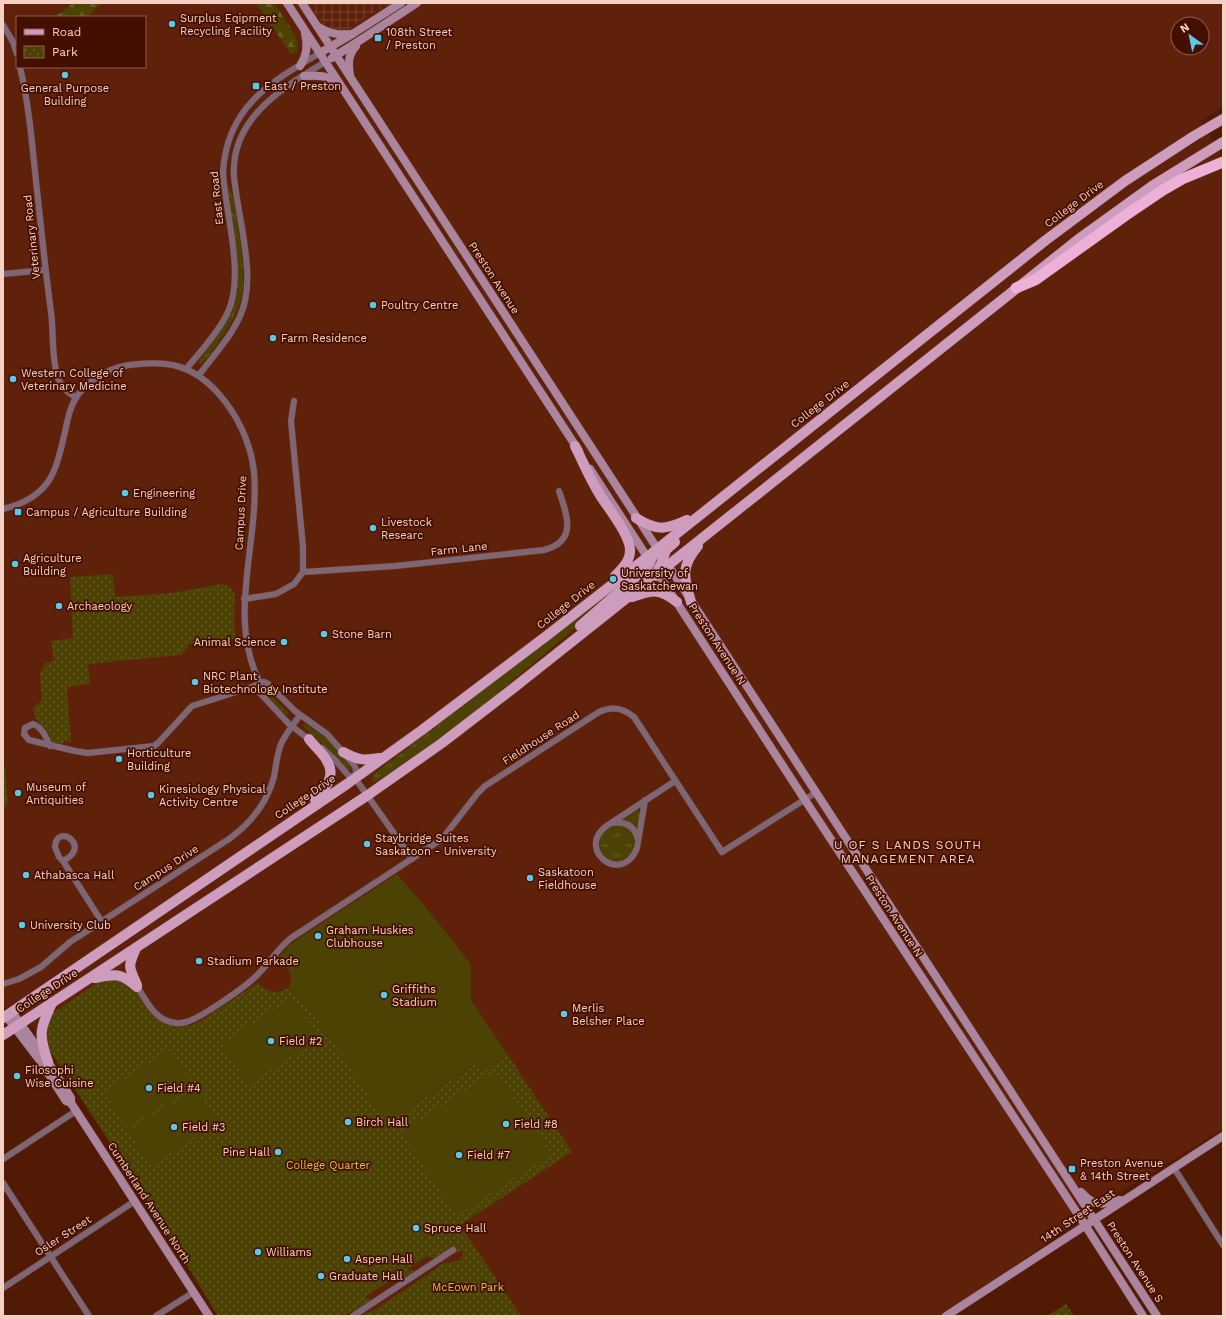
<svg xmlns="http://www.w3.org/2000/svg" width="1226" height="1319" viewBox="0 0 1226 1319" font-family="'Work Sans',sans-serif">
  <defs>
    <pattern id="industrial-grid" width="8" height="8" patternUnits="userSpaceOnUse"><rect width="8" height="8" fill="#5f2109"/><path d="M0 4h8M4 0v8" fill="none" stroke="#77402b"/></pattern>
    <pattern id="grass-tufts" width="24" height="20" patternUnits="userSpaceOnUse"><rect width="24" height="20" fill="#4c4203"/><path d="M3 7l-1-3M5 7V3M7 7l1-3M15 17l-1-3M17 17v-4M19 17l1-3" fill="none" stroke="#665c26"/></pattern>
    <pattern id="forest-firs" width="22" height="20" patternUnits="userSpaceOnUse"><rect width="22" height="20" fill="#4c4203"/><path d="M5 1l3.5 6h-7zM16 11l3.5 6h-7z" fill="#665c26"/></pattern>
    <pattern id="park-dots" width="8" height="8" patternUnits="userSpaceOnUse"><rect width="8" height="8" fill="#4c4203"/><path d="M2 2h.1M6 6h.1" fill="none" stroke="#665c26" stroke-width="1.8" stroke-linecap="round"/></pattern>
  </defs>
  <rect width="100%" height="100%" fill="#511a05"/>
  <path fill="#5f2109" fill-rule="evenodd" d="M3 3H1223V107L1200 121 1223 155V1129L1111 1198 1105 1200 1091 1199 1070 1215 1071 1224 1066 1230 942 1316H222L51 1052 14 1003 3 1009ZM17 17H145V67H17ZM1178 24H1202V48H1178Z"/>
  <path fill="url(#industrial-grid)" d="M306 3H394L371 14 351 28 337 32 326 28 321 23Z"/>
  <g fill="url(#grass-tufts)">
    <path d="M230 188C236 205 237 222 240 239 246 286 247 303 218 342 213 349 208 358 201 364L199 363V360L227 322 235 304 238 291V271L229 193 228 189Z"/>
    <path d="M640 573 494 696 448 733 382 780 372 782V778L376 772 445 720 625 579Z"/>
    <path d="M265 689 290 715C281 715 268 699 264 690Z"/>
    <path d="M303 724C317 726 349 757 351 770L348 771 346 769 331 752 304 727 303 725Z"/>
    <path d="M636 810 640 812 637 826 636 827 624 819Z"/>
    <path d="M615 825H622L631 830C635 837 635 844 632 851 617 881 577 838 615 825Z"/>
  </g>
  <g fill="url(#forest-firs)">
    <path d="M73 3H104L96 8 91 14 86 17H52L62 12Z"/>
    <path d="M256 3H274C281 14 303 41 297 52L291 54Z"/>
  </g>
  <g fill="url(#park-dots)">
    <path d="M113 574 115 597 172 593 222 584 230 587 235 594 234 616 235 639 190 644 181 655 88 664 90 684 67 687 71 742 65 741 61 745 53 743 35 717 33 708 42 700 40 674 45 663 54 661 51 641 73 638 70 577Z"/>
    <path d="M3 767H5V770L8 803 3 809Z"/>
    <path d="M119 979C124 982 130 985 134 990 140 996 143 1004 148 1010 161 1027 180 1031 199 1022L258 983C267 992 276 995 288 988L294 991 330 1036 388 1124 401 1113 474 1065 484 1070 508 1055 572 1152 460 1225 521 1316H361L368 1312 373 1311 436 1269C442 1257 462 1269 463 1251L435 1258 426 1257 407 1269 415 1271 399 1282 391 1280 365 1297 372 1300 354 1311 341 1316H218L136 1182 48 1048 45 1031 52 1014 101 980Z"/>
    <path d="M1066 1304 1074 1316H1047Z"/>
  </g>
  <g fill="#4c4203">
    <path d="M397 874 424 905 471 964V1000L508 1055 484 1070 473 1065 401 1113 387 1124 330 1036 294 991 288 988C296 976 287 966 279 957L293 942Z"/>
    <path d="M293 998 319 1037 248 1084 222 1045Z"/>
    <path d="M171 1050 194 1085 126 1127 104 1092Z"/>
    <path d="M496 1071 551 1154 457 1216 402 1133Z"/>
    <path d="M197 1089 218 1123 150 1166 129 1131Z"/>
  </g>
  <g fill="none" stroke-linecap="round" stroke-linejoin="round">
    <g stroke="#6b3724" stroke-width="7">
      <g id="street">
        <path d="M3 25 13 42 17 54"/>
        <path d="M20 67C29 105 32 143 36 181 41 225 45 268 51 312 54 333 51 357 58 378 61 387 69 393 76 398"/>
        <path d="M3 274 45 270"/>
        <path d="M187 368C200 352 218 333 227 314 246 277 225 213 223 172 227 107 269 83 320 53"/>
        <path d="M199 375C216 352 239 329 245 301 250 278 246 256 243 234 240 215 236 196 234 177 230 119 282 88 325 62"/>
        <path d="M3 509C24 504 44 493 53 473 62 454 64 431 70 411 78 385 104 369 129 365 166 360 192 364 218 393 237 414 251 443 254 472 260 542 226 616 260 683L258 688 259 692 289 724 311 741"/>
        <path d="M303 572 395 566 544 550C578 541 567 515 559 491"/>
        <path d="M244 599 276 594 294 584 303 572V547L291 421 294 401"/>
        <path d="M260 683 264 682 268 684 295 711 327 734 343 752 354 765 356 769 355 778"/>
        <path d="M50 746C46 737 42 727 33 724L25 728 24 734 29 740 75 751 88 753 154 746 158 743 192 706 252 687 260 683"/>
        <path d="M322 748 336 761 348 775 355 778 412 859"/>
        <path d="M645 800 637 848C621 888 571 846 611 823L675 781"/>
        <path d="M612 823C626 821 635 826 638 840"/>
        <path d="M63 861 59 857 55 847C56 822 93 846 63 861L102 922"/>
        <path d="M3 984 19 979 41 967 70 942 229 839C251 823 267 803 274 777 276 766 277 754 281 744 286 733 294 724 300 715"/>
        <path d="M137 987C145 998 152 1014 165 1020 171 1023 179 1024 186 1022 199 1019 242 989 253 979 267 967 276 950 291 938L442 839 477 794 485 786 599 712C613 706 623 708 634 717L722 852 815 793"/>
        <path d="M3 1159 76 1111"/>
        <path d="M1174 1168 1223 1245"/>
        <path d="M3 1183 89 1316"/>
        <path d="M3 1288 135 1201"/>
        <path d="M156 1316 194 1292"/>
        <path d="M353 1316 453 1250"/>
      </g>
    </g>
    <g stroke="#6b3724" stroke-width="9">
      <g id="secondary">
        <path d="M287 3 579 451"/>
        <path d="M302 3 1157 1316"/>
        <path d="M317 26C329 34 338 35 352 34"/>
        <path d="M320 53 354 33 401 3"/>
        <path d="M332 58 362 39 417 3"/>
        <path d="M300 66C307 56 308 45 305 33"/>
        <path d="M304 76C321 75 324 75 339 84"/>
        <path d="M350 76C348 63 348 55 356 46"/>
        <path d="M590 469 805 800 1085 1225 1143 1316"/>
        <path d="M12 1012 48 1062 71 1098V1103"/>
        <path d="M6 1016 41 1062 66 1101 71 1103 209 1316"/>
        <path d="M1081 1192C1095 1208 1102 1204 1120 1200"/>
        <path d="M946 1316 1223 1136"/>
      </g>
    </g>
    <g stroke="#6b3724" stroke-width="11">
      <g id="primary">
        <path d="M575 446C583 462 590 479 600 495 608 508 631 536 630 551 630 561 622 569 615 576"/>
        <path d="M636 518C657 531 665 530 687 520"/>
        <path d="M658 573 666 550 675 542"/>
        <path d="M632 597C652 590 659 588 677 602"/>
        <path d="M691 602C684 578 680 567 698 546"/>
        <path d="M580 626 645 569 655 553"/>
        <path d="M309 739C315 747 323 753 327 761 336 775 326 790 314 798"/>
        <path d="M343 752C358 760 363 761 380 758"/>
        <path d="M136 948C128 967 128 965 137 985"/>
        <path d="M95 978C116 974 120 972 137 987"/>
        <path d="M3 1018 347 784 422 730 549 634 641 562 1046 240 1125 181 1194 136 1223 119"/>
        <path d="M3 1035 368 795 442 743 511 690 1080 238 1152 186 1223 142"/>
        <path d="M48 1062C38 1034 40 1029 52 1003"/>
      </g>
    </g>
    <g stroke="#6b3724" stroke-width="12">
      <path id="highway" d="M1016 288 1035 280 1126 215 1163 190 1182 179 1223 162"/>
    </g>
    <use href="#street" stroke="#7e6675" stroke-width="6"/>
    <use href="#secondary" stroke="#ab849e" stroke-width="8"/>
    <use href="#primary" stroke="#ce9cbc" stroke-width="10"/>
    <use href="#highway" stroke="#edb1d8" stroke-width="11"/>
  </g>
  <g fill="#5bc8e7" stroke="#450f00" stroke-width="1.5">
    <circle cx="172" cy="24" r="4"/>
    <rect x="374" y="34" width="8" height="8" rx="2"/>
    <circle cx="65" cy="75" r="4"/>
    <rect x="252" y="82" width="8" height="8" rx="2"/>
    <circle cx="373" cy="305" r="4"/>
    <circle cx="273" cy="338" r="4"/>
    <circle cx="13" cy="379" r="4"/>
    <circle cx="125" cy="493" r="4"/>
    <rect x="14" y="508" width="8" height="8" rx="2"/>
    <circle cx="373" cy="528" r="4"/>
    <circle cx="15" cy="564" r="4"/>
    <circle cx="613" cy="579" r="4"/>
    <circle cx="59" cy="606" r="4"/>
    <circle cx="324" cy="634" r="4"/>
    <circle cx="284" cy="642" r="4"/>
    <circle cx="195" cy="682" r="4"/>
    <circle cx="119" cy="759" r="4"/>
    <circle cx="18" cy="793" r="4"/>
    <circle cx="151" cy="795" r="4"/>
    <circle cx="367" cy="844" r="4"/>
    <circle cx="26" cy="875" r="4"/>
    <circle cx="530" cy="878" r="4"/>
    <circle cx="22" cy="925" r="4"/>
    <circle cx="318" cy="936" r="4"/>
    <circle cx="199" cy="961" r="4"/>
    <circle cx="384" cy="995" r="4"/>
    <circle cx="564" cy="1014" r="4"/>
    <circle cx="271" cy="1041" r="4"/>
    <circle cx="17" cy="1076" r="4"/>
    <circle cx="149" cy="1088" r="4"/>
    <circle cx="348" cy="1122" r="4"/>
    <circle cx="506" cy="1124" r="4"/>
    <circle cx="174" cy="1127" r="4"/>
    <circle cx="278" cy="1152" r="4"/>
    <circle cx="459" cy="1155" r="4"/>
    <rect x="1068" y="1165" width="8" height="8" rx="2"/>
    <circle cx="416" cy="1228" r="4"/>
    <circle cx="258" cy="1252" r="4"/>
    <circle cx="347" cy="1259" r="4"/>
    <circle cx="321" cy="1276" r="4"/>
  </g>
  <g text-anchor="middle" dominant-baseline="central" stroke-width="3.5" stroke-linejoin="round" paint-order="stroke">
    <g font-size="11" fill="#f5d1c5" stroke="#450f00" text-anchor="start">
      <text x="180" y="18">Surplus Eqipment<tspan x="180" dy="13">Recycling Facility</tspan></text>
      <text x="386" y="32">108th Street<tspan x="386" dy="13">/ Preston</tspan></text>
      <text x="264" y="86">East / Preston</text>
      <text x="65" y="88" text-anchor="middle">General Purpose<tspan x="65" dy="13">Building</tspan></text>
      <text x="381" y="305">Poultry Centre</text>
      <text x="281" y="338">Farm Residence</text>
      <text x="21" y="373">Western College of<tspan x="21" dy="13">Veterinary Medicine</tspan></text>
      <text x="133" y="493">Engineering</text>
      <text x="26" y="512">Campus / Agriculture Building</text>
      <text x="381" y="522">Livestock<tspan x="381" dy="13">Researc</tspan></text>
      <text x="23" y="558">Agriculture<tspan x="23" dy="13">Building</tspan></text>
      <text x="621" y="573">University of<tspan x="621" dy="13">Saskatchewan</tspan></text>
      <text x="67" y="606">Archaeology</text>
      <text x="332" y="634">Stone Barn</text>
      <text x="276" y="642" text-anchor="end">Animal Science</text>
      <text x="203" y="676">NRC Plant<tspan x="203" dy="13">Biotechnology Institute</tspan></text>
      <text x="127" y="753">Horticulture<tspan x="127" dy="13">Building</tspan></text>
      <text x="26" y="787">Museum of<tspan x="26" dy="13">Antiquities</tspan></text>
      <text x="159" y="789">Kinesiology Physical<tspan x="159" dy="13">Activity Centre</tspan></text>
      <text x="375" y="838">Staybridge Suites<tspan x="375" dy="13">Saskatoon - University</tspan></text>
      <text x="538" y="872">Saskatoon<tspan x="538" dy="13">Fieldhouse</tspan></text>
      <text x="34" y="875">Athabasca Hall</text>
      <text x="30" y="925">University Club</text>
      <text x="326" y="930">Graham Huskies<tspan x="326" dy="13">Clubhouse</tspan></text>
      <text x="207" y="961">Stadium Parkade</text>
      <text x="392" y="989">Griffiths<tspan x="392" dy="13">Stadium</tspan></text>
      <text x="572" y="1008">Merlis<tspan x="572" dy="13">Belsher Place</tspan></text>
      <text x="279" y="1041">Field #2</text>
      <text x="25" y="1070">Filosophi<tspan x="25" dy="13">Wise Cuisine</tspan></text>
      <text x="157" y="1088">Field #4</text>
      <text x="356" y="1122">Birch Hall</text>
      <text x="514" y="1124">Field #8</text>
      <text x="182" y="1127">Field #3</text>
      <text x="270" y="1152" text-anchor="end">Pine Hall</text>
      <text x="467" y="1155">Field #7</text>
      <text x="1080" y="1163">Preston Avenue<tspan x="1080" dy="13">&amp; 14th Street</tspan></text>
      <text x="424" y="1228">Spruce Hall</text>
      <text x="266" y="1252">Williams</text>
      <text x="355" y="1259">Aspen Hall</text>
      <text x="329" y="1276">Graduate Hall</text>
    </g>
    <g font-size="11" fill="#f5d1c5" stroke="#450f00">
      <text transform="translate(217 198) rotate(-96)">East Road</text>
      <text transform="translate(1074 204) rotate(-37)">College Drive</text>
      <text transform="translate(32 237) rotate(-96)">Veterinary Road</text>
      <text transform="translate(494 278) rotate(57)">Preston Avenue</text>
      <text transform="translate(820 404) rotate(-38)">College Drive</text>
      <text transform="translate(241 513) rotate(-87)">Campus Drive</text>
      <text transform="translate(459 549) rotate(-6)">Farm Lane</text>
      <text transform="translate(566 605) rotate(-38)">College Drive</text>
      <text transform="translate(717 644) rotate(57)">Preston Avenue N</text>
      <text transform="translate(541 738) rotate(-33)">Fieldhouse Road</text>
      <text transform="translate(305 797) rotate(-34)">College Drive</text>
      <text transform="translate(166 868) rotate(-33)">Campus Drive</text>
      <text transform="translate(894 916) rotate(57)">Preston Avenue N</text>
      <text transform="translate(47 991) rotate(-33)">College Drive</text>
      <text transform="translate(149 1203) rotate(57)">Cumberland Avenue North</text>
      <text transform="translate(1078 1216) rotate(-34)">14th Street East</text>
      <text transform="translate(63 1236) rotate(-33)">Osler Street</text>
      <text transform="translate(1135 1262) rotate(57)">Preston Avenue S</text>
    </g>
    <g font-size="11" fill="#dcc63a" stroke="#450f00">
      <text x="328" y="1165">College Quarter</text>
      <text x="468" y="1287">McEown Park</text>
    </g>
    <g font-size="12" letter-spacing="1" fill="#f5d1c5" stroke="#450f00">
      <text x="908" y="845">U OF S LANDS SOUTH<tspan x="908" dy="14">MANAGEMENT AREA</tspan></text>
    </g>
  </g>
  <rect width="1226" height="1319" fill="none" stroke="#f5d1c5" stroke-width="8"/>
  <rect x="16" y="16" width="130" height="52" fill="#450f00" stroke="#8b5d4f"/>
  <rect x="24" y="29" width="20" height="6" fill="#ce9cbc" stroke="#8b5d4f"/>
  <text x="52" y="36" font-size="12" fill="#f5d1c5">Road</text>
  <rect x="24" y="46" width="20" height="12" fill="url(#park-dots)" stroke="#8b5d4f"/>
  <text x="52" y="56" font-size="12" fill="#f5d1c5">Park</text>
  <g transform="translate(1190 36) rotate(327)"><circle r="19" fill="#450f00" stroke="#8b5d4f"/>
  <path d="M0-3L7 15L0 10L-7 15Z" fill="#5bc8e7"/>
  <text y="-6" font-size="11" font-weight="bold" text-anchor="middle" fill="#f5d1c5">N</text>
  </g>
</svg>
